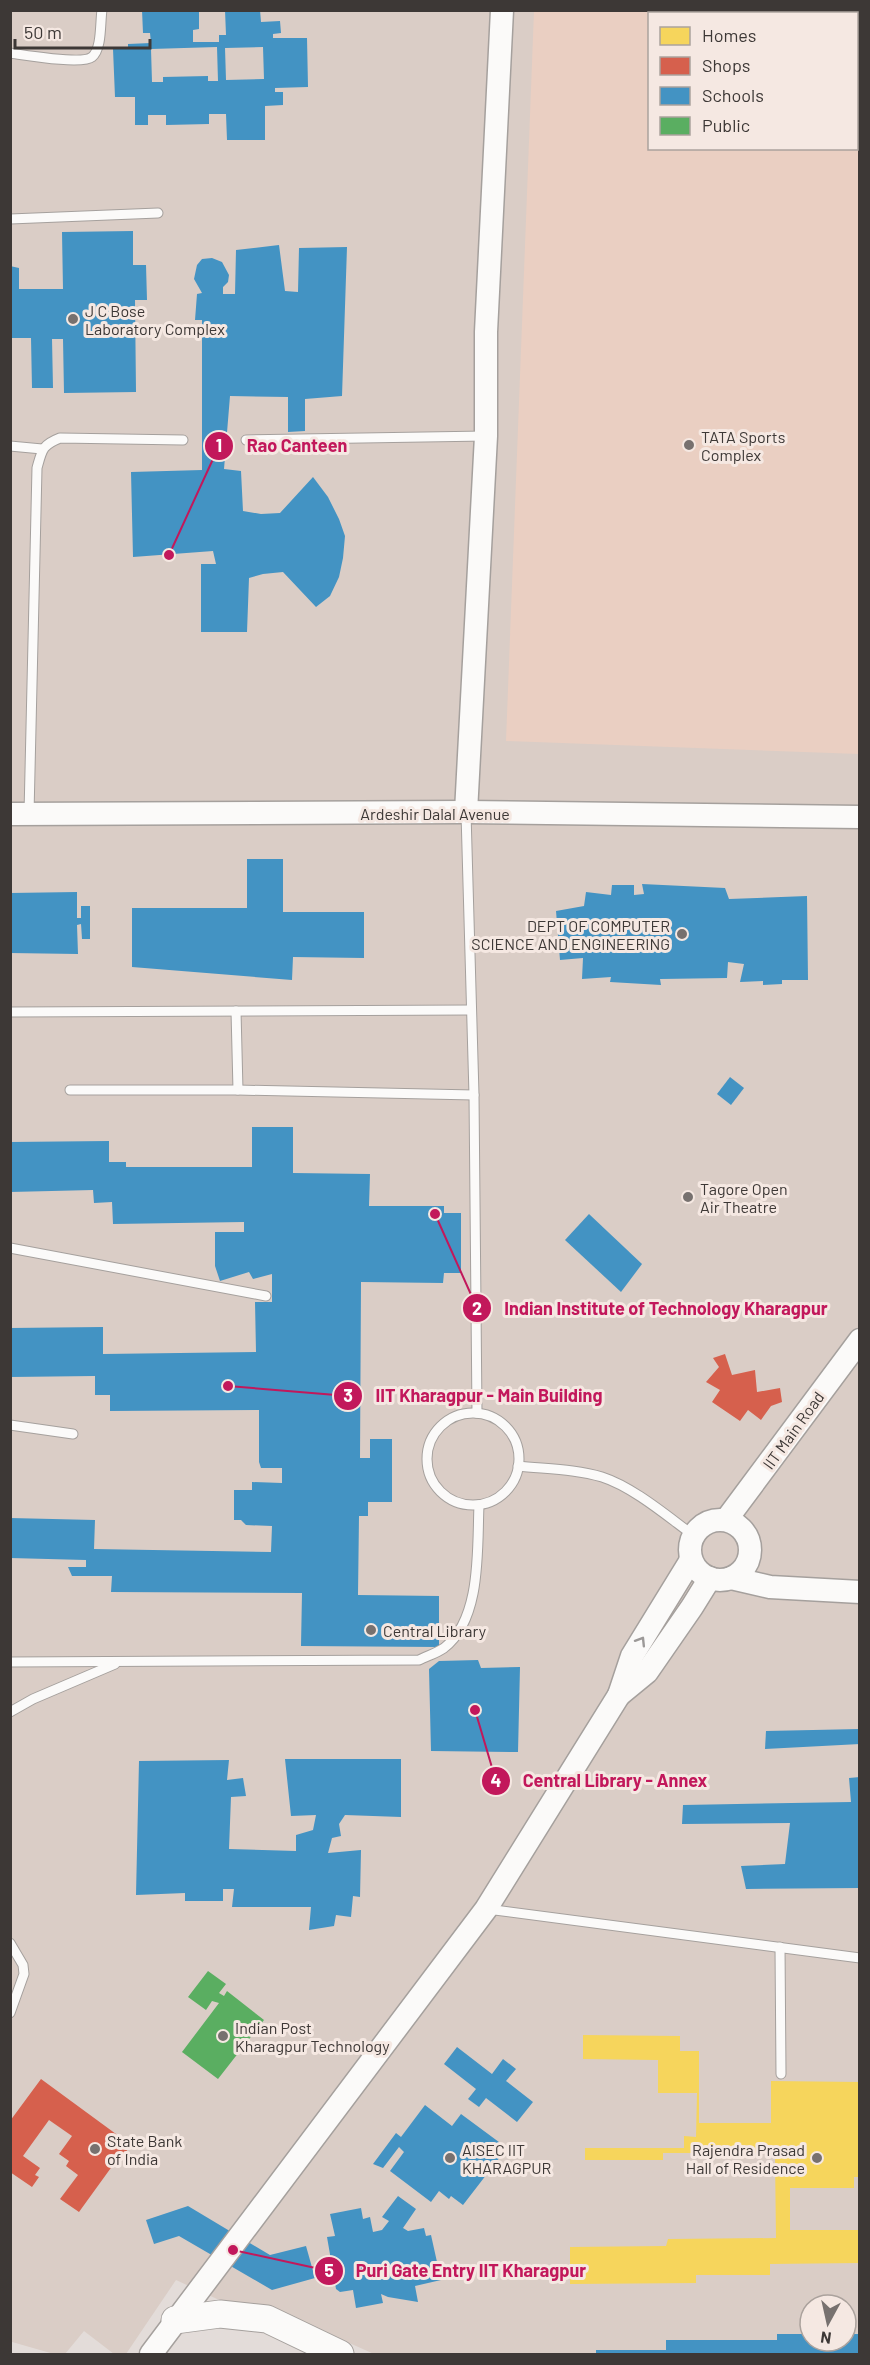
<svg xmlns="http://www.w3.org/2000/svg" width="870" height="2365" viewBox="0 0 870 2365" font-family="Barlow,sans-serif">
  <rect width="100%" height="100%" fill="#e3dcd9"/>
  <path fill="#dacdc6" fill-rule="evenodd" d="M11 11H859V2354H374L318 2329 238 2303 217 2299 176 2280 126 2354H114L84 2331 65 2354H54L12 2342 11 2347ZM650 14H856V148H650ZM810 2305H846V2341H810Z"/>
  <path fill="#eacfc2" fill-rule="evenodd" d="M534 11H859V754L506 741ZM650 14H856V148H650Z"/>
  <path fill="#f6d55c" d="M583 2035 680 2036V2051H699V2123H771V2081L860 2082V2177H854V2188H790V2230H860V2263L770 2264V2275H696V2283L570 2284V2247L666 2246 668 2239 776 2238 775 2156 771 2153H663V2160H585V2148H684V2136L696 2137 697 2093H658V2060L583 2059Z"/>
  <g fill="#d6604d">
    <path d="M725 1354 732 1375 755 1370 757 1392 780 1388 782 1402 771 1406 761 1420 748 1410 740 1421 712 1402 720 1390 706 1382 719 1367 713 1358Z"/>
    <path d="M41 2079 131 2145 118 2162 113 2165 79 2212 60 2199 78 2175 66 2166 69 2161 59 2154 72 2136 49 2120 23 2156 40 2168 35 2175 39 2177 32 2187 10 2172V2121Z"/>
  </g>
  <g fill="#4393c3" fill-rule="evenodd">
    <path d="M142 10H199V29L193 30V42H219V35H226L225 10H260L261 22 280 21 281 33 273 34V38H307L308 87 275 88V92H283V105L265 106V140H227L226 114H209V124L166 125V115H148V125H135V97H115L113 49H128V44L151 43 150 33H143ZM217 47 218 81H208V76L163 77V82H152L151 49ZM263 47 264 79 226 80 225 48Z"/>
    <path d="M133 231V265H146L147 300H135L136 392 64 393 63 339H52L53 388H32L31 338H10V266L19 268V289H63L62 232Z"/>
    <path d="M279 245 285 291 298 292 299 248 347 247 342 396 305 399V431L288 432V397L230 396 224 469 241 471 243 511 261 514 280 513 313 477 328 497 339 519 345 536 343 558 339 577 330 596 316 607 283 572 263 574 249 578 247 632H201V564H216L213 551 133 557 131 472 202 470V320H195L197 294 202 293 194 279 197 265 202 259 212 258 222 262 229 275 228 282 223 287V294H235L236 250Z"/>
    <path d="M247 859H283V912H364V958L293 957 292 980 132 967V908H247Z"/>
    <path d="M642 884 725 888 729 899 807 896 808 980H782V984L763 985V981L740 982 744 964 728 962 727 978 660 979 661 985 610 982 611 977 582 979 583 958 560 960 556 911 584 906 586 892 611 895 612 885H634V895L644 894Z"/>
    <path d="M77 892V918H81V906H90V939H82L81 924 77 925 78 954 10 953V893Z"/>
    <path d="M730 1077 744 1088 731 1105 717 1094Z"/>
    <path d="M252 1127H293V1173L370 1174 369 1206H444V1213H461V1273H444L443 1283 361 1282 360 1458H370V1439H392V1502H368V1516H359L358 1595 439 1596V1647L301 1646 302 1593 111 1592 112 1576H72L68 1567H86V1560L10 1558V1518L95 1520 94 1549 271 1552 272 1526 246 1525 241 1520H234V1490H252V1482L282 1483V1468H261L259 1462V1410L110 1411V1395H95V1376L10 1377V1328L103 1327V1354L256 1352 255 1302H272V1274L253 1279 249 1272 220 1281 215 1266V1232H244V1222L113 1224 112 1202 94 1203 93 1190 10 1192V1142L109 1141V1162H126V1167H252Z"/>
    <path d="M589 1214 642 1264 621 1292 565 1240Z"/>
    <path d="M478 1660 481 1668 520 1667 518 1752 431 1751 429 1669 439 1661Z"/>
    <path d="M860 1729V1744L765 1749 766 1731Z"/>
    <path d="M285 1759H401V1817L345 1815 339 1824 341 1836 332 1838 328 1853 361 1850 360 1897 353 1896 351 1917 336 1915 334 1926 309 1930 311 1907H232L234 1889H223V1901H185V1893L136 1895 139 1761 229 1760 227 1780 243 1778 246 1796 231 1797 229 1849 296 1851V1835L313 1830 316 1815 291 1816Z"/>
    <path d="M860 1777V1888L746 1889 741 1866 785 1864 790 1823 682 1824 683 1805 851 1802 849 1778Z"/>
    <path d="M457 2047 492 2074 503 2059 516 2069 506 2081 533 2102 517 2122 486 2098 479 2107 468 2099 476 2089 444 2064Z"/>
    <path d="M425 2105 452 2126 461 2114 507 2148 463 2205 451 2196 449 2199 439 2191 431 2202 390 2171 404 2152 399 2147 383 2168 373 2164 396 2133 401 2137Z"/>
    <path d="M398 2196 416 2209 403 2228 408 2231 424 2228 426 2236 431 2235 441 2280 415 2286 418 2302 388 2297 381 2294 383 2303 356 2308 353 2290 340 2292 336 2289 327 2237 335 2236 330 2214 361 2208 363 2219 370 2217 373 2232 382 2230 389 2221 382 2217Z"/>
    <path d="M188 2206 270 2255 306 2246 315 2278 272 2290 179 2236 154 2244 146 2220Z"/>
    <path d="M777 2334H810V2341H846V2334H860V2354H596V2350H666V2340H777Z"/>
  </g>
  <path fill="#5aae61" d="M208 1971 226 1984 219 1993 224 1996 227 1991 264 2020 218 2079 182 2052 219 2003 212 2001 206 2010 188 1997Z"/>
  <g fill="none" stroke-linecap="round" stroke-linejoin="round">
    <g stroke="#a5a09d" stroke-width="11">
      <g id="service">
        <path d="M10 53C25 55 82 65 92 57 102 49 100 23 102 10"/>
        <path d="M10 219 158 213"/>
        <path d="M246 440 486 436"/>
        <path d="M10 446 42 449"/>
        <path d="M466 813 474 1095 477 1413"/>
        <path d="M29 814 37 468C42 450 42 445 60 438L183 440"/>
        <path d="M236 1011 238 1090"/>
        <path d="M10 1012 470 1010"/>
        <path d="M70 1090H238L474 1095"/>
        <path d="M10 1248 266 1296"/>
        <circle cx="473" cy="1459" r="46"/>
        <path d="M10 1425 73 1434"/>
        <path d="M518 1466C546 1469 576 1469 602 1477 633 1487 667 1516 693 1535"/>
        <path d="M10 1662 419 1660C427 1656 437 1653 444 1648 482 1619 477 1548 479 1505"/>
        <path d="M10 1712 33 1699 115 1664"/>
        <path d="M487 1909 860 1958"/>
        <path d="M10 1943 23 1965 24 1974 10 2013"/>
        <path d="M780 1947 781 2074"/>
      </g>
    </g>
    <g stroke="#a5a09d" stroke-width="25">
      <g id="tertiary">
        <path d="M466 812 486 436V332L502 10"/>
        <path d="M10 814 466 812 860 817"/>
        <path d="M726 1520 860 1340"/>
        <circle cx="720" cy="1550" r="30"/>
        <path d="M731 1578 770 1587 860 1592"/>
        <path d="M619 1695 647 1672 692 1607 710 1578"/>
        <path d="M151 2354 486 1909 619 1695 632 1656 691 1560"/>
      </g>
    </g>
    <g stroke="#a5a09d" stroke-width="29">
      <path id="primary" d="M175 2320 220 2314 267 2319 340 2354"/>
    </g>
    <use href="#service" stroke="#fbfaf9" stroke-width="9"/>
    <use href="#tertiary" stroke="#fbfaf9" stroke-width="22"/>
    <use href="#primary" stroke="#fbfaf9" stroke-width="27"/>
  </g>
  <defs><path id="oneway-chevron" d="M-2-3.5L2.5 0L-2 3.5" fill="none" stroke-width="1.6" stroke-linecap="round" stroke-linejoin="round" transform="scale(1.5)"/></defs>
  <use stroke="#9c9998" href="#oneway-chevron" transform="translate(641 1641) rotate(-58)"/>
  <g fill="#77716f" stroke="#f5e8e2" stroke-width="2">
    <circle cx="73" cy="319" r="6"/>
    <circle cx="689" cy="445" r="6"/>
    <circle cx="682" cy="934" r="6"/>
    <circle cx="688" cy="1197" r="6"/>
    <circle cx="371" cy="1630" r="6"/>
    <circle cx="223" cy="2036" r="6"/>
    <circle cx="95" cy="2149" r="6"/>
    <circle cx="450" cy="2158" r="6"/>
    <circle cx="817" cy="2158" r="6"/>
  </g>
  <g text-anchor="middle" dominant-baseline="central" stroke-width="6" stroke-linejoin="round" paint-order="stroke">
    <g font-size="16" fill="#3d3836" stroke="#f5e8e2" text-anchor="start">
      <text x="85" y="310">J C Bose<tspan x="85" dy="18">Laboratory Complex</tspan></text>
      <text x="701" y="436">TATA Sports<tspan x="701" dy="18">Complex</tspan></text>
      <text x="670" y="925" text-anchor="end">DEPT OF COMPUTER<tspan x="670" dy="18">SCIENCE AND ENGINEERING</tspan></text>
      <text x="700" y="1188">Tagore Open<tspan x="700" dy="18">Air Theatre</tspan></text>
      <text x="383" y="1630">Central Library</text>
      <text x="235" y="2027">Indian Post<tspan x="235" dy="18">Kharagpur Technology</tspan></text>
      <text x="107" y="2140">State Bank<tspan x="107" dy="18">of India</tspan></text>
      <text x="462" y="2149">AISEC IIT<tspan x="462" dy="18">KHARAGPUR</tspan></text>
      <text x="805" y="2149" text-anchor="end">Rajendra Prasad<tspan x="805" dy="18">Hall of Residence</tspan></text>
    </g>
    <g font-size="16" fill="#3d3836" stroke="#f5e8e2">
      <text x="435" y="813">Ardeshir Dalal Avenue</text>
      <text transform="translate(793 1430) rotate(-54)">IIT Main Road</text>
    </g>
  </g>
  <path fill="none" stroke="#c2185b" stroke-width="2" d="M169 555L219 446M435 1214L477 1308M228 1386L348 1396M475 1710L496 1781M233 2250L329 2271"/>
  <g fill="#c2185b" stroke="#f5e8e2" stroke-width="2">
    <circle cx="169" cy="555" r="6"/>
    <circle cx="435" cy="1214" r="6"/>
    <circle cx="228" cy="1386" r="6"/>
    <circle cx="475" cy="1710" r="6"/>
    <circle cx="233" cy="2250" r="6"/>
    <circle cx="219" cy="446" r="15"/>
    <circle cx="477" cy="1308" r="15"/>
    <circle cx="348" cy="1396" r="15"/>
    <circle cx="496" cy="1781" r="15"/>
    <circle cx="329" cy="2271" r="15"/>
  </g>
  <g font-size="18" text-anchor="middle" font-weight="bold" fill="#fff">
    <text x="219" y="452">1</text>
    <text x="477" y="1315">2</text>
    <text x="348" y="1402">3</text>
    <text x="496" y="1787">4</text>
    <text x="329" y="2277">5</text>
  </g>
  <g font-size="18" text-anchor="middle" font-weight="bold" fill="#c2185b" stroke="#f5e8e2" stroke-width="6" stroke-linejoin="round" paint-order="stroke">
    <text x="297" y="452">Rao Canteen</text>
    <text x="666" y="1315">Indian Institute of Technology Kharagpur</text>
    <text x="489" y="1402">IIT Kharagpur - Main Building</text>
    <text x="615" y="1787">Central Library - Annex</text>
    <text x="471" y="2277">Puri Gate Entry IIT Kharagpur</text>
  </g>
  <rect width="870" height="2365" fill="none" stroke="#3d3836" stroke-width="24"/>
  <rect x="648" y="12" width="210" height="138" fill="#f5e8e2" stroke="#aba29d" stroke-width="1.5"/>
  <rect x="660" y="27" width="30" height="18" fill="#f6d55c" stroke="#aba29d" stroke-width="1.5"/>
  <text x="702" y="42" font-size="18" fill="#3d3836">Homes</text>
  <rect x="660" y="57" width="30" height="18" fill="#d6604d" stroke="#aba29d" stroke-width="1.5"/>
  <text x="702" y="72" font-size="18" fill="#3d3836">Shops</text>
  <rect x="660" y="87" width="30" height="18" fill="#4393c3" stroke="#aba29d" stroke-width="1.5"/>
  <text x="702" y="102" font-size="18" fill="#3d3836">Schools</text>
  <rect x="660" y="117" width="30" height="18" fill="#5aae61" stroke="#aba29d" stroke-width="1.5"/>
  <text x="702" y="132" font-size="18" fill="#3d3836">Public</text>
  <g transform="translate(828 2323) rotate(188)"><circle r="28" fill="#f5e8e2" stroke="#aba29d" stroke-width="1.5"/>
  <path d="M0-4.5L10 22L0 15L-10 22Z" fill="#77716f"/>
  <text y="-9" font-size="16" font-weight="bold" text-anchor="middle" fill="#3d3836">N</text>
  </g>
  <path d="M15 39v9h135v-9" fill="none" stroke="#3d3836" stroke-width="3"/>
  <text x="24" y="39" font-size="18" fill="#3d3836" stroke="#f5e8e2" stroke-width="4.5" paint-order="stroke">50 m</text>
</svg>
